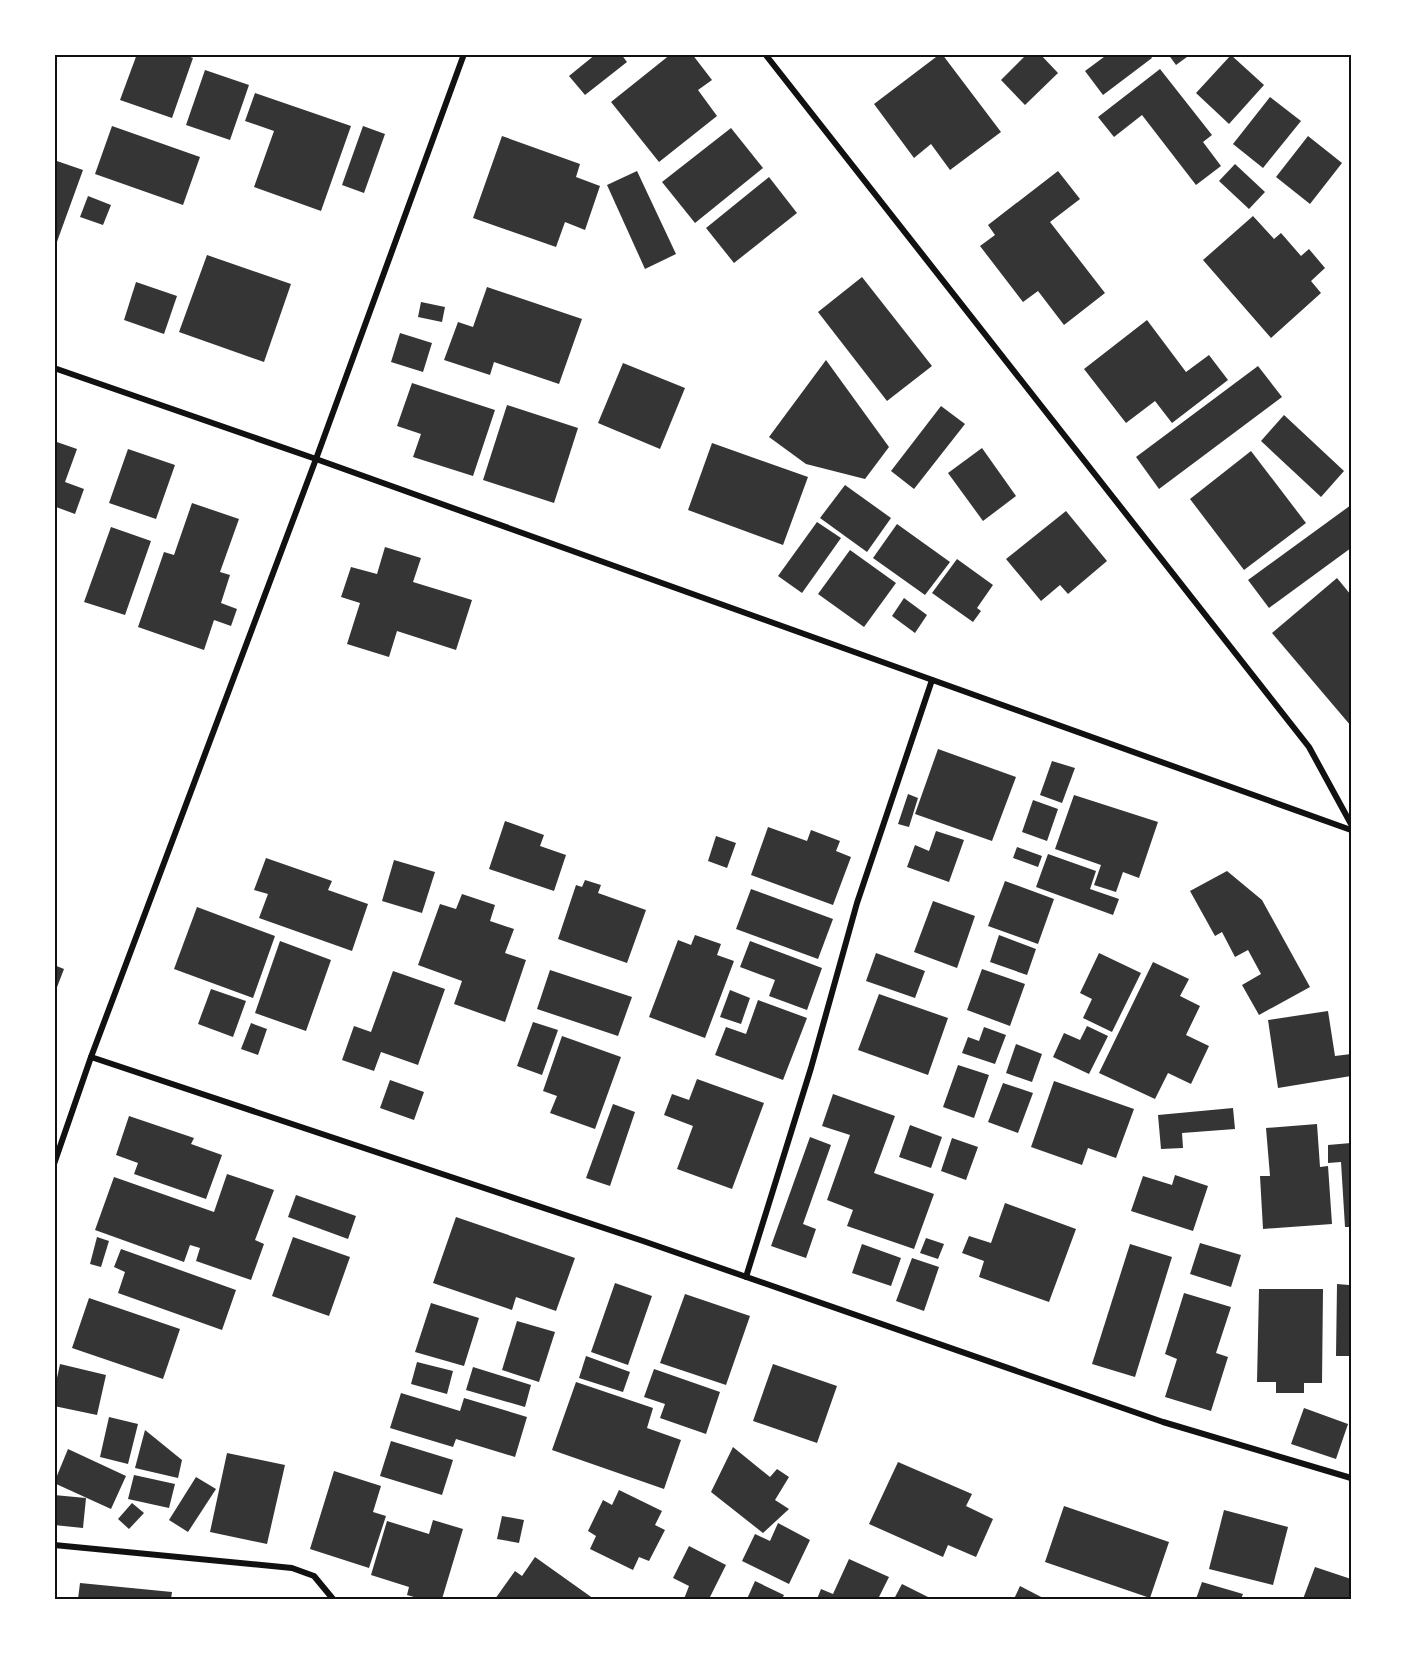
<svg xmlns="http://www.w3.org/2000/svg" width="1405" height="1653" viewBox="0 0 1405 1653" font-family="'Noto Serif',serif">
  <rect width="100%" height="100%" fill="#fff"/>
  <g fill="#353535">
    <path d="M137 54H183L193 58 172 118 120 100Z"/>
    <path d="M596 54H621L627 62 585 95 569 76Z"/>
    <path d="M671 54H692L712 80 698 90 717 116 659 162 611 102Z"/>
    <path d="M940 54H942L1001 132 950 170 931 144 914 158 874 104Z"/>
    <path d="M1027 54H1040L1058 73 1025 105 1001 80Z"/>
    <path d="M1108 54H1149L1152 58 1103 95 1085 71Z"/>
    <path d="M1168 54H1191L1176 65Z"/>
    <path d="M1231 55 1264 85 1229 124 1196 93Z"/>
    <path d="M1160 69 1212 135 1203 142 1221 166 1196 185 1142 115 1114 137 1098 117Z"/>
    <path d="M205 70 249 85 230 140 186 125Z"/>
    <path d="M255 93 351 126 321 211 254 187 274 131 245 121Z"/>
    <path d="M1270 97 1301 121 1263 168 1233 144Z"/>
    <path d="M112 126 200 157 183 205 95 174Z"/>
    <path d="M363 126 385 134 364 193 342 185Z"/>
    <path d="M731 128 763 168 695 223 662 182Z"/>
    <path d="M502 136 580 164 576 177 600 186 585 230 565 222 556 247 473 218Z"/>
    <path d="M1308 136 1342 163 1310 204 1276 177Z"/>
    <path d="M54 160 83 170 54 250Z"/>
    <path d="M1235 164 1265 192 1249 209 1219 181Z"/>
    <path d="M637 171 676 254 645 269 607 185Z"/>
    <path d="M1058 171 1080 199 1050 222 1105 293 1064 325 1038 291 1023 302 980 246 995 235 988 225Z"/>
    <path d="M769 177 797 213 734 263 706 228Z"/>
    <path d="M88 196 111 205 103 225 80 217Z"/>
    <path d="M1253 216 1274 239 1281 233 1301 256 1309 249 1325 268 1311 281 1321 293 1271 338 1203 260Z"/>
    <path d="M207 255 291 284 264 362 179 332Z"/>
    <path d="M862 277 932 366 887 401 818 312Z"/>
    <path d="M136 282 177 296 164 334 124 320Z"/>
    <path d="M487 287 582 319 559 384 494 362 490 375 444 360 458 322 473 327Z"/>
    <path d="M421 302 445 307 442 322 418 317Z"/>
    <path d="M1147 320 1186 372 1209 355 1228 380 1172 423 1155 401 1126 423 1084 369Z"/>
    <path d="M400 333 432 343 423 372 391 362Z"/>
    <path d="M826 360 889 447 865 479 806 464 769 437Z"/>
    <path d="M623 363 685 388 660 449 598 423Z"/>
    <path d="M1258 366 1282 397 1159 489 1136 457Z"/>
    <path d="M412 383 495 410 473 476 413 457 421 434 397 426Z"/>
    <path d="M507 405 578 428 554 503 483 480Z"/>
    <path d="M941 406 965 424 914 489 891 471Z"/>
    <path d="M1284 415 1344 471 1321 497 1261 441Z"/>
    <path d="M54 441 77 449 65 482 84 489 75 514 56 507 54 513Z"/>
    <path d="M712 443 808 477 783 545 688 510Z"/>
    <path d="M982 448 1016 496 983 521 948 473Z"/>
    <path d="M128 449 175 465 156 519 109 503Z"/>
    <path d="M1251 451 1306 523 1244 570 1190 499Z"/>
    <path d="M845 485 891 518 867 552 820 518Z"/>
    <path d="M192 503 239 519 220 572 230 575 221 603 237 609 231 626 214 620 204 650 138 627 164 552 174 555Z"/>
    <path d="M1351 505V548L1269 608 1248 580Z"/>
    <path d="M1066 511 1107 561 1068 594 1060 585 1041 601 1006 559Z"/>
    <path d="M817 522 841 538 802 593 778 576Z"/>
    <path d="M897 524 950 562 925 595 873 558Z"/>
    <path d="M111 527 151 541 125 615 84 602Z"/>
    <path d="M385 547 421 558 413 582 472 600 456 650 397 631 389 657 347 644 360 603 341 597 351 567 377 574Z"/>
    <path d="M850 550 896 583 864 627 818 594Z"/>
    <path d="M957 559 993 585 977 608 981 611 973 622 932 593Z"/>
    <path d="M1337 578 1351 595V726L1272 633Z"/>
    <path d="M904 598 927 615 915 633 892 616Z"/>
    <path d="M938 749 1016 777 992 841 915 814Z"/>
    <path d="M1052 761 1075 768 1062 803 1040 795Z"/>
    <path d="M908 794 918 798 909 827 898 824Z"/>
    <path d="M1074 795 1158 822 1139 878 1123 872 1116 892 1094 885 1101 865 1055 849Z"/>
    <path d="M1033 800 1058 809 1047 841 1022 832Z"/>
    <path d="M505 821 544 835 540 846 566 855 554 891 489 869Z"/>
    <path d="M768 827 807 841 811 830 840 841 836 851 851 857 833 905 751 875Z"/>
    <path d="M936 831 964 840 949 882 907 867 915 845 929 851Z"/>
    <path d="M716 836 736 843 727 868 708 861Z"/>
    <path d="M1017 847 1042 856 1038 867 1013 858Z"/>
    <path d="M1048 854 1096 871 1090 889 1119 899 1113 915 1036 887Z"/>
    <path d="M266 858 332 881 328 890 368 904 352 951 259 918 268 894 254 890Z"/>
    <path d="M394 860 435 872 422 913 382 901Z"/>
    <path d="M1227 871 1262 900 1310 987 1259 1015 1242 985 1261 974 1248 950 1235 957 1222 932 1215 936 1190 891Z"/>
    <path d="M585 880 601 885 598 893 646 910 627 963 558 939 576 885 582 887Z"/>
    <path d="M1005 881 1054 899 1038 944 988 926Z"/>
    <path d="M751 889 833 919 818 959 736 929Z"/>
    <path d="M462 894 495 905 490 921 514 929 505 953 526 960 505 1022 454 1004 462 981 418 965 440 904 456 909Z"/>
    <path d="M933 901 975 916 957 968 914 952Z"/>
    <path d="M197 907 275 936 253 998 174 969Z"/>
    <path d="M695 935 721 944 717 955 734 961 705 1038 649 1017 678 940 691 945Z"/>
    <path d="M999 935 1036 949 1027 975 990 962Z"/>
    <path d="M280 941 331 960 306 1031 255 1013Z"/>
    <path d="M750 941 822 968 807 1010 769 996 775 980 740 967Z"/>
    <path d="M876 953 925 971 915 998 866 981Z"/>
    <path d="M1099 953 1141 973 1112 1032 1083 1018 1092 999 1080 993Z"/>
    <path d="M1153 962 1189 979 1180 996 1200 1006 1186 1035 1209 1046 1191 1084 1168 1073 1155 1099 1099 1073Z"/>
    <path d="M54 965 64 969 54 995Z"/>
    <path d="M982 969 1025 984 1010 1026 967 1010Z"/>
    <path d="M550 970 632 997 618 1036 537 1009Z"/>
    <path d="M393 971 445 989 418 1065 381 1052 374 1071 342 1060 354 1026 371 1032Z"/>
    <path d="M211 989 246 1001 233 1037 198 1024Z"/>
    <path d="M730 990 750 998 741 1024 720 1017Z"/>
    <path d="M879 994 948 1018 928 1075 858 1050Z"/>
    <path d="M758 1000 807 1018 783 1080 715 1055 726 1027 746 1034Z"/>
    <path d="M1328 1011 1335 1056 1351 1054V1076L1278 1088 1268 1020Z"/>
    <path d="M533 1022 558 1030 542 1075 517 1066Z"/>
    <path d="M251 1023 267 1029 258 1055 241 1049Z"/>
    <path d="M1087 1026 1108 1036 1089 1074 1053 1057 1064 1033 1080 1040Z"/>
    <path d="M984 1027 1006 1035 995 1064 962 1053 968 1037 979 1041Z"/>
    <path d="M562 1036 621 1057 595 1129 550 1113 557 1096 543 1091Z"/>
    <path d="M1016 1044 1042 1054 1032 1082 1006 1073Z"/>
    <path d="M958 1065 989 1075 974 1118 943 1107Z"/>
    <path d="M697 1079 764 1103 732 1189 677 1169 693 1126 664 1115 672 1094 689 1100Z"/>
    <path d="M390 1080 424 1092 414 1120 380 1108Z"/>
    <path d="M1054 1081 1134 1109 1116 1158 1088 1148 1082 1165 1031 1147Z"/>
    <path d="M1003 1083 1033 1093 1018 1133 988 1122Z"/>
    <path d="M833 1094 895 1116 874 1173 934 1194 914 1249 847 1226 853 1210 827 1200 850 1135 822 1126Z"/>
    <path d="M613 1104 635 1112 610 1186 586 1178Z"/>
    <path d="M1233 1108 1235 1129 1182 1133 1183 1148 1161 1149 1158 1115Z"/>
    <path d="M129 1116 194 1138 191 1144 222 1155 206 1199 134 1174 138 1163 116 1155Z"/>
    <path d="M1317 1124 1320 1167 1328 1166 1332 1224 1263 1229 1260 1176H1270L1266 1128Z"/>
    <path d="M910 1125 942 1137 931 1168 899 1157Z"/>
    <path d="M810 1137 831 1145 803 1224 816 1229 806 1258 771 1246Z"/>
    <path d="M952 1138 978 1147 966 1180 941 1171Z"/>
    <path d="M1351 1143V1227H1345L1341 1162 1328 1163V1145Z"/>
    <path d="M227 1174 274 1190 255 1240 264 1244 251 1280 196 1261 200 1248 190 1245 184 1262 95 1230 114 1177 214 1212Z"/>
    <path d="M1175 1175 1208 1186 1193 1231 1131 1211 1143 1176 1172 1185Z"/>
    <path d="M296 1195 356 1216 348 1239 288 1217Z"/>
    <path d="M1005 1203 1076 1229 1049 1302 979 1277 984 1261 962 1253 969 1236 991 1243Z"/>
    <path d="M456 1217 575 1258 556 1311 516 1297 512 1310 433 1283Z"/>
    <path d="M97 1237 109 1241 101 1267 90 1264Z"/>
    <path d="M293 1237 350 1257 329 1316 272 1296Z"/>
    <path d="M926 1238 944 1244 938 1259 920 1253Z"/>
    <path d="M1200 1243 1241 1255 1231 1287 1190 1274Z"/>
    <path d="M862 1244 901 1258 891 1286 852 1273Z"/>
    <path d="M1130 1244 1172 1257 1135 1377 1092 1364Z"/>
    <path d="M121 1249 236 1290 222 1330 118 1293 125 1272 114 1267Z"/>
    <path d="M912 1258 939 1267 924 1311 896 1301Z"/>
    <path d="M615 1283 652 1296 628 1365 591 1352Z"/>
    <path d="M1337 1284 1349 1285V1292H1351V1356H1336Z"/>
    <path d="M1259 1289H1323L1322 1383H1304V1393H1276V1382H1257Z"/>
    <path d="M1184 1293 1231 1307 1216 1353 1228 1357 1211 1411 1165 1397 1177 1359 1165 1354Z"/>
    <path d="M685 1294 750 1316 726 1385 660 1363Z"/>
    <path d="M89 1298 180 1329 163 1379 72 1348Z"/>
    <path d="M431 1303 479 1318 464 1366 415 1352Z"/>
    <path d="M517 1321 555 1332 539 1382 502 1370Z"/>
    <path d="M586 1356 630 1372 623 1392 579 1378Z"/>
    <path d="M417 1362 453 1371 447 1394 411 1384Z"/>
    <path d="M60 1364 106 1375 97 1415 54 1406V1392Z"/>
    <path d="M773 1364 837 1386 817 1443 753 1421Z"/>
    <path d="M473 1367 531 1385 525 1407 466 1390Z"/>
    <path d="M654 1369 720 1392 706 1434 660 1418 665 1404 644 1397Z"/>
    <path d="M576 1382 653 1408 647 1428 681 1440 664 1489 552 1450Z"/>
    <path d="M401 1393 460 1411 464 1398 527 1417 515 1457 456 1439 453 1447 390 1428Z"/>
    <path d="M1304 1408 1348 1424 1336 1459 1291 1444Z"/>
    <path d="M109 1417 138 1424 128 1464 100 1457Z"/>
    <path d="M145 1430 182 1460 178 1478 135 1468Z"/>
    <path d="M391 1441 453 1460 442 1495 380 1476Z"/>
    <path d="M733 1447 770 1477 777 1469 789 1477 775 1500 789 1509 763 1533 711 1492Z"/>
    <path d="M68 1449 126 1476 111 1509 54 1483Z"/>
    <path d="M227 1453 285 1465 267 1544 210 1532Z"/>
    <path d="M898 1462 972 1494 966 1506 993 1519 976 1557 948 1545 943 1557 869 1524Z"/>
    <path d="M334 1471 381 1486 373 1512 386 1516 369 1568 310 1549Z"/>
    <path d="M134 1475 175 1484 169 1508 128 1499Z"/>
    <path d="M196 1477 216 1489 188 1532 169 1520Z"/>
    <path d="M619 1490 662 1511 655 1525 665 1530 649 1561 639 1557 633 1570 590 1549 596 1536 588 1531 603 1500 612 1505Z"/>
    <path d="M54 1495 86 1498 83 1528 54 1525Z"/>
    <path d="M132 1503 144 1513 129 1529 118 1519Z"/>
    <path d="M1064 1506 1169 1542 1150 1598 1045 1562Z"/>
    <path d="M1224 1510 1288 1527 1273 1585 1209 1569Z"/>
    <path d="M502 1516 524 1520 519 1543 497 1539Z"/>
    <path d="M433 1520 463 1529 442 1599H421L407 1595 409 1587 371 1575 387 1521 429 1534Z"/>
    <path d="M778 1523 810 1540 789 1584 742 1561 755 1534 770 1541Z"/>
    <path d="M689 1546 726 1565 709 1599H684L689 1586 673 1578Z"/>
    <path d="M535 1557 594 1599H495L515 1571 522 1576Z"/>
    <path d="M849 1559 889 1577 878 1599H817L821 1589 833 1594Z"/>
    <path d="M1315 1567 1351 1579V1599H1303Z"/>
    <path d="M755 1581 784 1595 782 1599H747Z"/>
    <path d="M1202 1582 1243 1594 1241 1599H1196Z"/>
    <path d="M80 1583 172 1592 171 1599H78Z"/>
    <path d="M902 1584 932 1599H894Z"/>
    <path d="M1020 1586 1045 1599H1014Z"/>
  </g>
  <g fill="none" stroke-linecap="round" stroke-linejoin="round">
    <g stroke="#111" stroke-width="6">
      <path d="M765 54 1309 747 1351 824"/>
      <path d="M54 368 316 459 1351 830"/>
      <path d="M91 1057 643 1241 1163 1422 1351 1478"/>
      <path d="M54 1164 91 1057 316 459 464 54"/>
      <path d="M746 1277 811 1068 857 903 932 680"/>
      <path d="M54 1545 292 1568 314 1576 333 1599"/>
    </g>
  </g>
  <rect width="1405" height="1653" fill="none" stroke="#ffffff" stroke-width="111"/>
  <rect x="56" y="56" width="1294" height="1542" fill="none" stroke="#111" stroke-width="2"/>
</svg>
